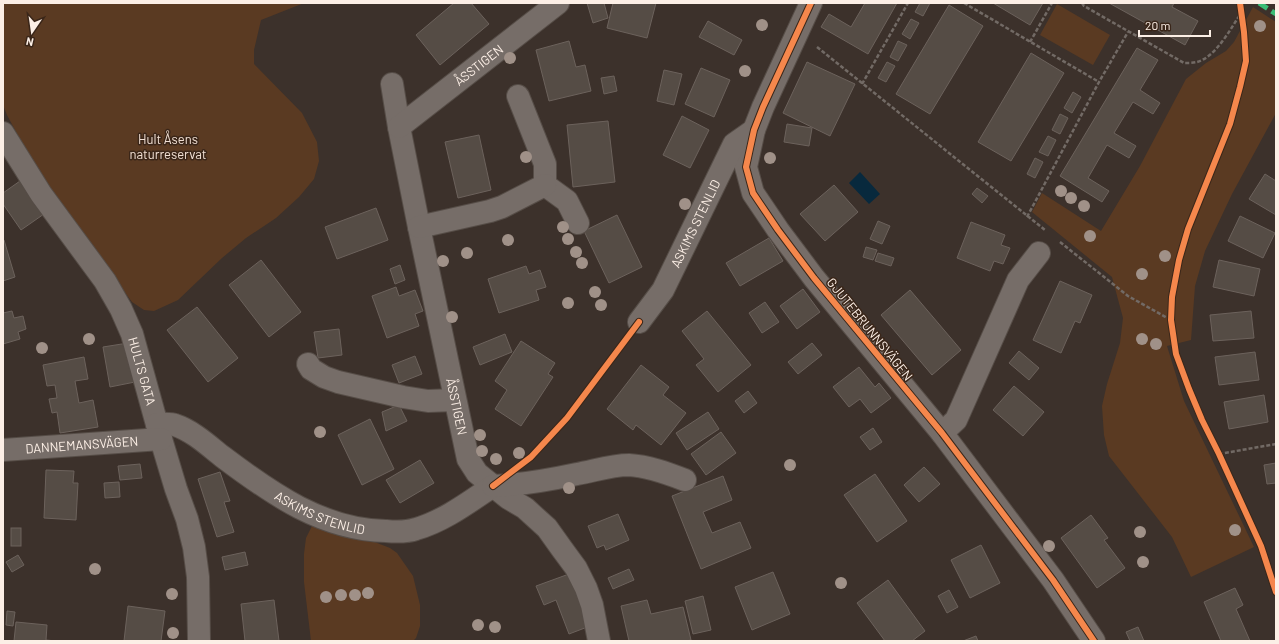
<svg xmlns="http://www.w3.org/2000/svg" width="1279" height="644" viewBox="0 0 1279 644" font-family="Barlow,sans-serif">
  <rect width="100%" height="100%" fill="#3c312b"/>
  <g fill="#5a3a22">
    <path d="M3 3H304L261 20 254 50V64L302 113 317 142 319 161 314 179 299 197 276 218 246 238 222 258 178 300 154 311 144 310 132 302 42 180 7 115 3 105Z"/>
    <path d="M1057 4 1110 35 1093 65 1040 35Z"/>
    <path d="M1253 7 1276 22V113L1232 194 1205 251 1195 286 1191 340 1167 346 1184 401 1254 547 1191 577 1172 537 1109 456 1104 435 1102 406 1107 384 1120 343 1123 318 1112 277 1032 212 1042 193 1101 231 1140 166 1186 79 1206 63 1226 51 1234 42Z"/>
    <path d="M323 525 372 541 390 548 397 553 413 576 420 605V626L416 638 413 641H311L304 582V554L306 538 312 526Z"/>
  </g>
  <path fill="#08293d" d="M860 172 880 194 869 204 849 183Z"/>
  <g fill="#554c45" stroke="#6c625c">
    <path d="M454 3H471L489 24 440 65 416 35Z"/>
    <path d="M587 3H604L608 18 593 23Z"/>
    <path d="M613 3H656L647 38 607 28Z"/>
    <path d="M865 3H897L868 54 821 27 829 14 851 27Z"/>
    <path d="M920 3H930L923 16 915 12Z"/>
    <path d="M993 3H1043L1030 25Z"/>
    <path d="M1109 3H1174L1172 7 1198 21 1185 45Z"/>
    <path d="M949 5 983 26 930 114 896 94Z"/>
    <path d="M911 19 919 23 910 39 902 34Z"/>
    <path d="M708 21 742 40 734 55 699 37Z"/>
    <path d="M569 41 576 67 585 65 591 91 549 101 536 50Z"/>
    <path d="M898 41 907 45 898 61 890 57Z"/>
    <path d="M1137 48 1158 60 1140 90 1160 103 1153 114 1133 102 1114 133 1136 146 1129 158 1107 145 1088 178 1109 191 1102 202 1060 176Z"/>
    <path d="M1031 53 1064 73 1011 161 978 142Z"/>
    <path d="M807 62 855 84 830 136 783 113Z"/>
    <path d="M887 62 895 66 886 82 878 78Z"/>
    <path d="M701 68 730 80 714 117 685 104Z"/>
    <path d="M664 70 682 74 674 105 657 101Z"/>
    <path d="M614 76 617 91 604 94 601 78Z"/>
    <path d="M1073 92 1081 97 1072 113 1064 108Z"/>
    <path d="M1060 114 1068 118 1060 134 1052 130Z"/>
    <path d="M682 116 709 130 690 168 663 155Z"/>
    <path d="M608 121 615 182 573 187 567 125Z"/>
    <path d="M787 124 812 128 809 146 784 142Z"/>
    <path d="M479 135 491 190 458 198 445 142Z"/>
    <path d="M1048 136 1056 140 1048 156 1039 152Z"/>
    <path d="M1035 158 1043 162 1035 178 1027 174Z"/>
    <path d="M1265 174 1276 181V215L1249 199Z"/>
    <path d="M20 181 44 214 21 230 3 204V193Z"/>
    <path d="M834 185 858 212 825 241 800 214Z"/>
    <path d="M977 188 988 196 982 203 972 194Z"/>
    <path d="M376 208 388 240 337 259 325 227Z"/>
    <path d="M617 215 642 267 609 283 584 231Z"/>
    <path d="M1240 216 1275 233 1263 258 1228 241Z"/>
    <path d="M878 221 890 226 882 244 870 239Z"/>
    <path d="M971 222 1005 235 1001 245 1010 248 1003 264 994 261 990 271 957 258Z"/>
    <path d="M769 238 783 261 740 286 726 263Z"/>
    <path d="M3 240H4L15 277 3 281Z"/>
    <path d="M866 247 877 250 873 260 863 257Z"/>
    <path d="M878 253 894 258 891 266 875 261Z"/>
    <path d="M261 260 301 312 269 337 229 285Z"/>
    <path d="M1219 260 1260 269 1254 296 1213 287Z"/>
    <path d="M400 265 405 280 395 284 390 269Z"/>
    <path d="M526 266 529 274 540 270 546 287 536 290 539 300 499 313 488 279Z"/>
    <path d="M1060 281 1092 295 1080 323 1075 321 1061 353 1033 340Z"/>
    <path d="M396 287 399 296 415 290 423 311 415 314 419 326 387 338 372 296Z"/>
    <path d="M803 289 820 312 797 329 780 306Z"/>
    <path d="M910 290 961 350 932 375 881 315Z"/>
    <path d="M765 302 779 322 762 333 749 313Z"/>
    <path d="M197 307 238 358 208 382 167 330Z"/>
    <path d="M12 311 14 318 23 316 26 329 18 332 20 339 3 344V313Z"/>
    <path d="M707 311 751 365 718 392 696 365 704 359 682 331Z"/>
    <path d="M1251 311 1254 338 1213 341 1210 315Z"/>
    <path d="M339 329 342 355 318 358 314 332Z"/>
    <path d="M505 334 512 352 480 365 473 347Z"/>
    <path d="M521 341 555 363 548 374 553 377 521 426 495 409 507 390 495 381Z"/>
    <path d="M128 343 135 382 110 387 103 347Z"/>
    <path d="M812 343 822 355 798 374 788 362Z"/>
    <path d="M1019 351 1039 368 1029 380 1009 363Z"/>
    <path d="M1255 352 1259 380 1219 385 1215 357Z"/>
    <path d="M415 356 422 374 399 383 392 365Z"/>
    <path d="M84 357 88 379 75 381 79 403 93 400 98 427 60 433 57 412 52 413 49 399 57 398 55 385 47 386 43 365Z"/>
    <path d="M641 365 669 387 663 395 686 413 661 445 636 425 633 430 607 409Z"/>
    <path d="M859 367 875 387 879 383 891 398 871 413 860 399 849 407 833 387Z"/>
    <path d="M1014 386 1044 412 1023 436 993 410Z"/>
    <path d="M748 391 757 403 744 413 735 401Z"/>
    <path d="M1264 395 1268 422 1229 429 1224 402Z"/>
    <path d="M399 405 407 421 386 431 382 412Z"/>
    <path d="M708 412 719 429 687 450 676 433Z"/>
    <path d="M370 419 394 469 362 485 338 435Z"/>
    <path d="M873 428 882 442 870 450 860 437Z"/>
    <path d="M721 432 736 453 706 475 691 454Z"/>
    <path d="M420 460 434 483 400 503 386 480Z"/>
    <path d="M1276 463V483L1267 484 1264 465Z"/>
    <path d="M140 464 142 478 120 480 118 466Z"/>
    <path d="M924 467 940 484 919 502 904 485Z"/>
    <path d="M46 470 74 471 73 483H78L76 520 44 518Z"/>
    <path d="M220 472 230 501 224 502 234 532 217 537 198 479Z"/>
    <path d="M875 474 907 521 877 542 844 495Z"/>
    <path d="M723 476 732 500 703 512 712 533 740 522 751 548 701 569 672 496Z"/>
    <path d="M119 482 120 497 105 498 104 483Z"/>
    <path d="M618 514 629 540 606 550 604 545 597 548 588 526Z"/>
    <path d="M1091 515 1108 538 1104 540 1125 568 1097 588 1061 538Z"/>
    <rect x="11" y="528" width="10" height="18"/>
    <path d="M981 545 1000 583 970 598 951 560Z"/>
    <path d="M245 552 248 565 225 570 222 557Z"/>
    <path d="M18 555 24 565 12 572 6 562Z"/>
    <path d="M629 569 634 580 613 589 608 578Z"/>
    <path d="M773 572 790 614 752 630 735 587Z"/>
    <path d="M569 574 590 626 569 634 556 600 544 605 536 586Z"/>
    <path d="M888 580 925 631 912 641H885L857 603Z"/>
    <path d="M1235 588 1243 605 1236 609 1250 641H1221L1204 602Z"/>
    <path d="M949 590 958 607 947 613 938 596Z"/>
    <path d="M703 596 711 630 693 634 685 601Z"/>
    <path d="M274 600 279 641H245L241 604Z"/>
    <path d="M647 600 651 614 683 607 691 640 686 641H629L621 606Z"/>
    <path d="M128 606 165 611 161 641H124Z"/>
    <path d="M7 611 15 612 13 626 6 625Z"/>
    <path d="M16 622 47 625 46 640 56 641H14Z"/>
    <path d="M1138 627 1144 641H1130L1126 632Z"/>
    <path d="M976 636 978 641H963Z"/>
  </g>
  <g fill="none" stroke-linecap="round" stroke-linejoin="round">
    <g stroke="#564d47" stroke-width="24">
      <g id="minor">
        <path d="M811 3 763 107 754 130 746 167 753 193 778 230 814 278 942 433 1053 580 1094 641"/>
        <path id="s1" d="M392 84 399 127 419 227 468 459 477 473 508 498 525 508 547 528 562 549 576 568 586 588 592 605 599 641"/>
        <path d="M518 96 545 164V185L567 201 578 223"/>
        <path id="s2" d="M399 127 558 3"/>
        <path id="s3" d="M3 133 41 194 105 281 121 309 132 334 161 439 176 489 187 519 194 547 198 577 199 641"/>
        <path d="M419 227 490 211 502 207 545 185"/>
        <path id="s4" d="M639 322 663 290 734 144 754 130"/>
        <path d="M308 364 311 369 324 377 338 382 403 397 428 401 455 400"/>
        <path id="s5" d="M157 424C163 424 170 423 175 425 193 431 209 446 223 457 272 494 323 530 386 531 396 532 407 532 416 529 444 521 469 502 493 486"/>
        <path d="M942 433 956 420 1018 280 1039 253"/>
        <path id="s6" d="M3 450 161 439"/>
        <path d="M493 486C522 485 549 480 577 474 594 471 611 465 629 465 648 466 667 473 685 480"/>
      </g>
    </g>
    <g stroke="#726a65" stroke-width="2.5" stroke-dasharray="4 2" stroke-linecap="butt">
      <path d="M964 3 1099 82"/>
      <path d="M1082 3 1084 6 1184 63C1188 63 1193 63 1197 62 1216 57 1231 28 1241 13"/>
      <path d="M1030 42 1052 3"/>
      <path d="M817 47 1045 230"/>
      <path d="M862 84 908 3"/>
      <path d="M1027 217 1099 82 1128 32"/>
      <path d="M1060 242 1128 296 1171 320"/>
      <path d="M1219 454 1276 444"/>
    </g>
    <use href="#minor" stroke="#766d68" stroke-width="22"/>
    <path stroke="#3abd76" stroke-width="5" stroke-dasharray="10 5" stroke-linecap="butt" d="M1259 3 1276 14"/>
    <g stroke="#3a2619" stroke-width="8">
      <g id="cycleway">
        <path d="M811 3 763 107 754 130 746 167 753 193 778 230 814 278 942 433 1053 580 1094 641"/>
        <path d="M1240 3 1244 32 1246 61 1240 87 1230 124 1188 229 1179 260 1172 297 1171 320 1176 354 1189 389 1202 420 1219 454 1261 546 1276 592"/>
        <path d="M493 486 531 457 567 418 639 322"/>
      </g>
    </g>
    <use href="#cycleway" stroke="#f5874c" stroke-width="6"/>
  </g>
  <g fill="#a09188">
    <circle cx="762" cy="25" r="6"/>
    <circle cx="1260" cy="26" r="6"/>
    <circle cx="510" cy="58" r="6"/>
    <circle cx="745" cy="71" r="6"/>
    <circle cx="526" cy="157" r="6"/>
    <circle cx="770" cy="158" r="6"/>
    <circle cx="1061" cy="191" r="6"/>
    <circle cx="1071" cy="198" r="6"/>
    <circle cx="685" cy="204" r="6"/>
    <circle cx="1084" cy="206" r="6"/>
    <circle cx="563" cy="227" r="6"/>
    <circle cx="1090" cy="236" r="6"/>
    <circle cx="568" cy="239" r="6"/>
    <circle cx="508" cy="240" r="6"/>
    <circle cx="576" cy="252" r="6"/>
    <circle cx="467" cy="253" r="6"/>
    <circle cx="1165" cy="256" r="6"/>
    <circle cx="443" cy="261" r="6"/>
    <circle cx="582" cy="263" r="6"/>
    <circle cx="1142" cy="274" r="6"/>
    <circle cx="595" cy="292" r="6"/>
    <circle cx="568" cy="303" r="6"/>
    <circle cx="601" cy="305" r="6"/>
    <circle cx="452" cy="317" r="6"/>
    <circle cx="89" cy="339" r="6"/>
    <circle cx="1142" cy="339" r="6"/>
    <circle cx="1156" cy="344" r="6"/>
    <circle cx="42" cy="348" r="6"/>
    <circle cx="320" cy="432" r="6"/>
    <circle cx="480" cy="435" r="6"/>
    <circle cx="482" cy="451" r="6"/>
    <circle cx="519" cy="453" r="6"/>
    <circle cx="496" cy="459" r="6"/>
    <circle cx="790" cy="465" r="6"/>
    <circle cx="569" cy="488" r="6"/>
    <circle cx="1235" cy="530" r="6"/>
    <circle cx="1140" cy="532" r="6"/>
    <circle cx="1049" cy="546" r="6"/>
    <circle cx="1143" cy="562" r="6"/>
    <circle cx="95" cy="569" r="6"/>
    <circle cx="841" cy="583" r="6"/>
    <circle cx="368" cy="593" r="6"/>
    <circle cx="172" cy="594" r="6"/>
    <circle cx="341" cy="595" r="6"/>
    <circle cx="355" cy="595" r="6"/>
    <circle cx="326" cy="597" r="6"/>
    <circle cx="478" cy="625" r="6"/>
    <circle cx="495" cy="627" r="6"/>
    <circle cx="173" cy="633" r="6"/>
  </g>
  <g text-anchor="middle" dominant-baseline="central" stroke-width="3" stroke-linejoin="round" paint-order="stroke">
    <g font-size="13" fill="#fcefe6" stroke="#3a2619">
      <text stroke="none"><textPath href="#s2" startOffset="101">ÅSSTIGEN</textPath></text>
      <text stroke="none"><textPath href="#s4" startOffset="114">ASKIMS STENLID</textPath></text>
      <text transform="translate(870 329) rotate(51)">GJUTEBRUNNSVÄGEN</text>
      <text stroke="none"><textPath href="#s3" startOffset="278">HULTS GATA</textPath></text>
      <text stroke="none"><textPath href="#s1" startOffset="329">ÅSSTIGEN</textPath></text>
      <text stroke="none"><textPath href="#s6" startOffset="79">DANNEMANSVÄGEN</textPath></text>
      <text stroke="none"><textPath href="#s5" startOffset="189">ASKIMS STENLID</textPath></text>
    </g>
    <g font-size="13" fill="#f2e0d4" stroke="#3a2619">
      <text x="168" y="139">Hult Åsens<tspan x="168" dy="15">naturreservat</tspan></text>
    </g>
  </g>
  <rect width="1279" height="644" fill="none" stroke="#fcefe6" stroke-width="8"/>
  <g transform="translate(32 32) rotate(193)" stroke="#3a2619" stroke-width="3" paint-order="stroke">
  <path d="M0-3L7 15L0 10L-7 15Z" fill="#fcefe6"/>
  <text y="-6" font-size="11" font-weight="bold" text-anchor="middle" fill="#fcefe6">N</text>
  </g>
  <path d="M1139 30v6h71v-6" fill="none" stroke="#fcefe6" stroke-width="2"/>
  <text x="1145" y="30" font-size="12" fill="#fcefe6" stroke="#3a2619" stroke-width="3" paint-order="stroke">20 m</text>
</svg>
